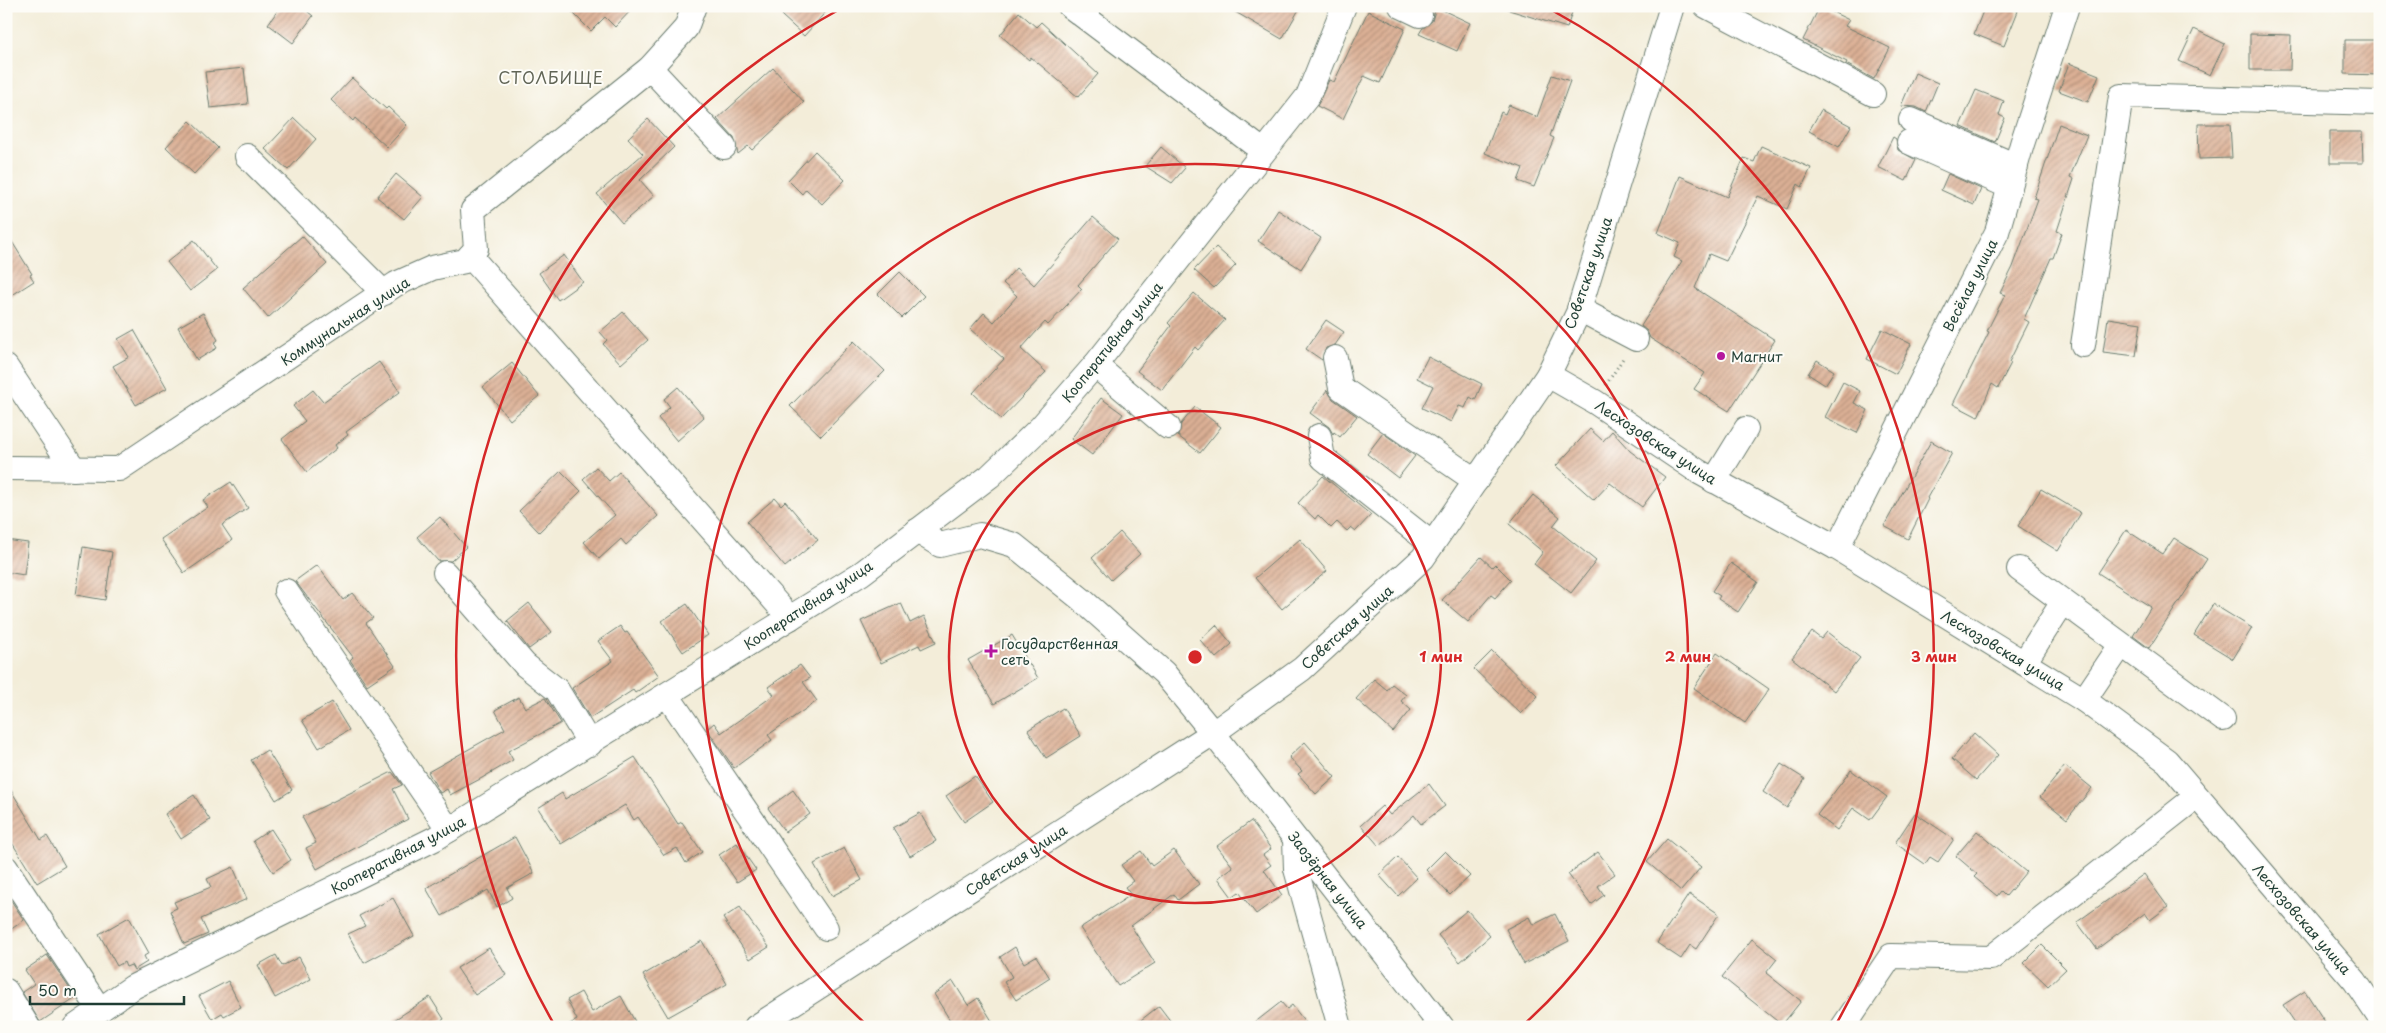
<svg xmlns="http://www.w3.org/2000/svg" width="2386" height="1033" viewBox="0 0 2386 1033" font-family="'Playpen Sans',sans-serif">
  <defs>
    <pattern id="building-hatch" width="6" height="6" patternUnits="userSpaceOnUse" patternTransform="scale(1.25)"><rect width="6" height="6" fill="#dcb095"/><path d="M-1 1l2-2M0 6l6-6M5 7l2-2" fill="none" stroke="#b2907a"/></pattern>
  </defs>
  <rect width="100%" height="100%" fill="#fdfcf7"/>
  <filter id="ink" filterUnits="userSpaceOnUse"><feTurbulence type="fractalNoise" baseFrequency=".02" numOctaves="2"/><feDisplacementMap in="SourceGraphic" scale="10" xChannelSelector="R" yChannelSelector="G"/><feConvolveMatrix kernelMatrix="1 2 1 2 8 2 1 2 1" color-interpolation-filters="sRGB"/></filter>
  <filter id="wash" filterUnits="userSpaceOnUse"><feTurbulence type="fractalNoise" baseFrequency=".0096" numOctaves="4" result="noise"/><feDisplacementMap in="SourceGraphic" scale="20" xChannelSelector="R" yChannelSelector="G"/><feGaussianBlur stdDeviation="1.12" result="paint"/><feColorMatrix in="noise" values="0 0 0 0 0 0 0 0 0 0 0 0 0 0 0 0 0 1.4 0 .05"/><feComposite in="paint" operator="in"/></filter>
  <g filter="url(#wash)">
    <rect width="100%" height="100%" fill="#f3edd9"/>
    <g id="blocks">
      <g fill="url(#building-hatch)">
        <path d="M281 6H301L313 16 293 43 268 24Z"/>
        <path d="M566 6H635L615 27 605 17 591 31Z"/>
        <path d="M791 6H831L804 36 782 16Z"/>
        <path d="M1225 6H1301L1282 39Z"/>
        <path d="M1509 6H1574L1567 28 1509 10Z"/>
        <path d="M1820 6 1849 20 1845 26 1890 48 1874 79 1846 64 1847 62 1803 40Z"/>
        <path d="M1985 6H2006L2018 11 2004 46 1974 34Z"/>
        <path d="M1436 7 1470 23 1457 51 1419 34 1422 29 1432 21Z"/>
        <path d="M1368 11 1405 29 1380 83 1364 76 1343 119 1317 106 1329 80 1334 82Z"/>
        <path d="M1019 12 1036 27 1041 22 1098 74 1078 97 1031 57 1029 60 1000 35Z"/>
        <path d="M2194 29 2225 44 2210 75 2179 61Z"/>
        <path d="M2250 34 2291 35 2290 70H2250Z"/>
        <path d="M2345 40H2380V75L2345 74Z"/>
        <path d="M2069 63 2099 75 2088 102 2059 91Z"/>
        <path d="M244 68 248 104 210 108 205 72Z"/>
        <path d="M773 68 804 102 752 150 748 146 738 154 734 138 717 119Z"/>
        <path d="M1915 73 1938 83 1926 112 1916 107 1901 106Z"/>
        <path d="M1552 75 1570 81 1550 136 1554 138 1534 187 1518 181 1523 168 1485 153 1501 112 1505 114 1509 105 1537 117Z"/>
        <path d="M352 78 386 109 388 107 407 125 387 147 355 118 353 121 331 100Z"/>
        <path d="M1976 90 2004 101 1999 115 2005 118 1995 142 1960 126Z"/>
        <path d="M1821 110 1851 126 1839 147 1809 131Z"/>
        <path d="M294 118 316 139 288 170 265 149Z"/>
        <path d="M648 119 674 147 640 180 654 196 622 223 597 194 643 154 628 138Z"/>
        <path d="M190 121 218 148 194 174 166 147Z"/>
        <path d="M2059 124 2087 135 2070 177 2074 179 2057 231 2062 233 2053 258H2051L2024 319 2029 322 2009 362 2011 363 1998 388 1992 384 1978 417 1953 404 1989 332 1987 331 2005 295 2000 293 2013 267 2038 199 2034 198Z"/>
        <path d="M2198 124H2230L2232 158 2199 159Z"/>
        <path d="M2330 132H2362L2363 163H2330Z"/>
        <path d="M1893 137 1896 139 1898 150 1916 160 1906 181 1878 167Z"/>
        <path d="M1761 146 1811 168 1802 187 1798 184 1787 209 1758 196 1726 261 1709 254 1695 288 1775 340 1729 411 1694 389 1705 373 1650 338 1647 331 1641 326 1682 261 1674 257 1680 243 1658 233 1680 176 1727 197 1744 158 1754 162Z"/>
        <path d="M1161 147 1185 168 1172 183 1145 166Z"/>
        <path d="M815 151 845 180 822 204 806 189 802 194 788 180Z"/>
        <path d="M396 174 423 197 404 219 377 197Z"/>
        <path d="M1948 174 1981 189 1974 205 1941 190Z"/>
        <path d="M1278 210 1321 238 1301 269 1258 241Z"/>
        <path d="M1093 217 1118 239 1078 285 1082 289 1048 325 1045 322 1021 349 1046 372 1001 419 973 393 1004 359 970 329 984 313 994 322 1017 296 1003 283 1016 268 1034 285Z"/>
        <path d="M6 232 32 274 30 275 34 281 6 299Z"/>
        <path d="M302 236 327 264 268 318 243 288Z"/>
        <path d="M194 240 217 270 190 291 167 262Z"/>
        <path d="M1216 247 1236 265 1214 288 1194 270Z"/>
        <path d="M564 255 583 282 558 300 539 273Z"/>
        <path d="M900 272 924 296 902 318 878 294Z"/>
        <path d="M1194 293 1225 320 1198 350 1195 347 1162 390 1137 371 1171 326 1168 323Z"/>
        <path d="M623 312 648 340 621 364 603 344 607 340 600 332Z"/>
        <path d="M203 313 218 340 214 343 217 348 197 360 178 327Z"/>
        <path d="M2108 318 2141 323 2136 356 2103 352Z"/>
        <path d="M1326 320 1344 332 1335 345 1326 348 1322 360 1306 349Z"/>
        <path d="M1882 329 1911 344 1896 374 1867 359Z"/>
        <path d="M134 330 167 388 136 405 113 366 129 357 118 339Z"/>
        <path d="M854 341 885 371 821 436 790 406Z"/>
        <path d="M1428 357 1482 384 1475 400 1470 397 1465 408 1459 406 1451 422 1422 408 1433 386 1417 378Z"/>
        <path d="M1817 360 1834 371 1825 385 1808 374Z"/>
        <path d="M379 362 400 392 346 432 348 435 335 445 337 448 307 472 282 439 305 421 293 406 313 390 323 402Z"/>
        <path d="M512 363 539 396 510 420 483 387Z"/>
        <path d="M1843 382 1860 391 1854 403 1868 410 1857 433 1825 417Z"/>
        <path d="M678 387 704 417 677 441 658 418 670 407 664 399Z"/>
        <path d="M1327 390 1333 399 1357 416 1340 437 1334 432 1333 434 1329 427 1310 413Z"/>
        <path d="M1101 398 1123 414 1092 455 1071 439Z"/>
        <path d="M1195 407 1221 427 1200 453 1178 436 1181 424Z"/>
        <path d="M1590 429 1603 441 1612 431 1630 451 1665 477 1642 507 1610 483 1594 500 1556 466Z"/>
        <path d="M1383 433 1415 456 1398 478 1367 454Z"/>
        <path d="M1931 441 1952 453 1927 498 1928 499 1908 539 1884 526Z"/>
        <path d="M596 467 609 481 619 472 658 516 626 545 621 539 599 559 584 542 615 515 583 479Z"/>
        <path d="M561 471 581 491 539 532 519 511Z"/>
        <path d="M1323 476 1371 515 1356 531 1351 527 1347 531 1337 522 1331 528 1318 515 1315 519 1298 503Z"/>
        <path d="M231 482 248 508 222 525 232 540 184 573 161 539 208 507 203 500Z"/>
        <path d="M2041 489 2081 513 2058 551 2018 526Z"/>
        <path d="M1533 495 1560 517 1553 526 1596 561 1571 593 1534 564 1543 552 1509 524Z"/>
        <path d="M775 498 781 505 785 501 818 540 785 567 747 522Z"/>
        <path d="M440 517 466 547 451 561H438L417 537Z"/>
        <path d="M2126 530 2163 554 2174 538 2207 559 2149 648 2133 636 2151 607 2098 573Z"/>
        <path d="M1120 532 1140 554 1111 580 1092 558Z"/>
        <path d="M1300 539 1327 571 1282 609 1255 578Z"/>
        <path d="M6 540 28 543 24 575 6 572Z"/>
        <path d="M83 547 112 552 105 600 76 595Z"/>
        <path d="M1481 557 1492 567 1495 564 1511 580 1495 598 1491 595 1468 622 1442 600Z"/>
        <path d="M1731 563 1758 582 1738 612 1718 599 1720 596 1712 591Z"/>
        <path d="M317 565 343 600 352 593 373 618 366 623 395 666 367 685 350 660 353 657 295 581Z"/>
        <path d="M529 603 552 632 529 649 507 621Z"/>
        <path d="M901 603 910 623 924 616 936 642 921 649 919 645 881 663 861 621Z"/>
        <path d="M687 604 708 635 683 652 662 621Z"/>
        <path d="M2213 604 2252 628 2233 659 2194 635Z"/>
        <path d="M1216 625 1232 644 1216 658 1200 640Z"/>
        <path d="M620 626 625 633 627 632 659 676 635 693 633 690 590 718 572 688 613 661 598 641Z"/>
        <path d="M1812 632 1821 639 1827 632 1860 658 1834 691 1792 658Z"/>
        <path d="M1012 635 1038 678 994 704 968 660Z"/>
        <path d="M1492 651 1538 696 1521 714 1474 669Z"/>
        <path d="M1717 653 1769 689 1745 723 1694 688Z"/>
        <path d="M800 665 810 678 803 682 817 701 768 735 772 740 734 768 707 729 714 723 721 733 774 695 768 687Z"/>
        <path d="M1374 679 1387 690 1392 684 1406 695 1401 701 1411 710 1393 732 1356 699Z"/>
        <path d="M519 697 525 708 545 698 561 723 508 751 513 760 482 778 450 795 447 789 440 793 428 772 505 729 495 710Z"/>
        <path d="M332 702 349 730 319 748 302 720Z"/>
        <path d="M1063 708 1081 736 1046 758 1028 730Z"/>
        <path d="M1974 733 1998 755 1976 780 1952 759Z"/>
        <path d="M1305 742 1335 777 1316 794 1298 774 1302 771 1289 757Z"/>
        <path d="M267 750 292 790 276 800 251 760Z"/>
        <path d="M635 757 678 824 682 822 702 852 686 863 677 848 664 855 638 817 634 820 625 805 561 844 538 808 562 793 565 799Z"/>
        <path d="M1781 764 1805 779 1787 808 1763 792Z"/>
        <path d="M2065 766 2092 788 2067 819 2040 797Z"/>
        <path d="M1851 770 1887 797 1870 820 1853 808 1837 830 1817 815Z"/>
        <path d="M392 772 402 785 393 789 408 819 317 869 306 848 316 843 302 817Z"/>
        <path d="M975 776 993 802 964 822 946 796Z"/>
        <path d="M6 782 41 840 47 836 65 866 37 883 6 833Z"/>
        <path d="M1429 784 1445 806 1421 824 1414 815 1379 846 1361 825 1382 806 1390 815Z"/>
        <path d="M793 790 810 814 785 832 768 808Z"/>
        <path d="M194 795 210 820 181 839 165 814Z"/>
        <path d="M920 813 936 841 910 856 893 828Z"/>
        <path d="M1915 813 1954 839 1938 862 1930 857 1925 864 1895 843Z"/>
        <path d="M1251 821 1271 849 1263 855 1271 865 1264 870 1282 895 1256 914 1239 892 1232 897 1218 878 1233 867 1217 846Z"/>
        <path d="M271 829 291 860 273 872 253 841Z"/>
        <path d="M1977 831 2026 872 2006 896 2001 891 1997 896 1974 877 1977 874 1956 856Z"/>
        <path d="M515 837 534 873 507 888 512 898 497 907 488 890 442 916 426 888Z"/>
        <path d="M1667 839 1701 867 1681 891 1647 862Z"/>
        <path d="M737 843 756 870 737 882 719 855Z"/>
        <path d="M844 848 862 880 832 896 814 864Z"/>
        <path d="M1174 850 1199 884 1178 900 1174 894 1131 926 1155 963 1118 986 1080 928 1131 895 1125 887 1133 881 1121 865 1141 851 1152 866Z"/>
        <path d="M1445 851 1470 876 1450 895 1426 870Z"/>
        <path d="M1598 852 1615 874 1598 886 1604 895 1591 905 1568 874Z"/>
        <path d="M1398 857 1417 878 1398 896 1379 875Z"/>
        <path d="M233 867 247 899 201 919 208 934 184 944 170 911 177 908 174 902 211 887 207 879Z"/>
        <path d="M2144 874 2168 907 2150 920 2145 913 2097 949 2077 922Z"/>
        <path d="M6 893 24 920 6 933Z"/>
        <path d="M1689 894 1719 914 1696 949 1690 945 1681 959 1657 943Z"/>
        <path d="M393 898 414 936 364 963 348 934 365 926 359 916Z"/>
        <path d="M740 907 769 947 750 959 723 918Z"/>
        <path d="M1467 910 1490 936 1460 962 1438 935Z"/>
        <path d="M1555 914 1569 941 1524 964 1506 929 1529 917 1533 925Z"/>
        <path d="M129 917 149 953 144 956 147 962 134 970 131 965 126 967 124 962 117 966 99 934Z"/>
        <path d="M1752 939 1777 959 1766 973 1801 1001 1782 1025 1722 977Z"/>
        <path d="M702 941 727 984 668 1017 643 975Z"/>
        <path d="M2042 945 2066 969 2048 986 2024 963Z"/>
        <path d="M1015 947 1024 963 1036 956 1050 978 1016 1000 1004 982 1012 977 1000 957Z"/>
        <path d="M489 948 506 975 475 995 457 968Z"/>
        <path d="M47 955 76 998 40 1022 22 992 34 984 25 970Z"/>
        <path d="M276 955 282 966 299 957 311 979 275 998 258 965Z"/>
        <path d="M228 981 241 1007 224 1016 222 1013 212 1019 199 996Z"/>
        <path d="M953 981 968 1005 978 998 992 1021 982 1027H954L934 994Z"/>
        <path d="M2305 991 2328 1027H2298L2283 1005Z"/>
        <path d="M581 992 592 1012 621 996 638 1027H564L577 1020 567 1000Z"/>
        <path d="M430 997 444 1019 432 1027H383Z"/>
        <path d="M1281 1002 1287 1009 1292 1005 1309 1027H1249Z"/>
        <path d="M1159 1006 1175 1027H1132Z"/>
      </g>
    </g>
  </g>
  <g filter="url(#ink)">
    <use href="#blocks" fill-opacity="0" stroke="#697b6e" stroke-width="1"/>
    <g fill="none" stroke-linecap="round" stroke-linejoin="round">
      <g stroke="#697b6e" stroke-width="26">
        <g id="minor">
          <path d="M1070 6 1263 151"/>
          <path d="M1401 6 1420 15"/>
          <path d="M1706 6 1873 94"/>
          <path d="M650 68 724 147"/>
          <path d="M1911 120 2016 166"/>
          <path d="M1909 142 2010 187"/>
          <path d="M247 156 384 293"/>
          <path d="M470 256 790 618"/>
          <path d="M1579 309 1636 339"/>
          <path d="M2083 345 2121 96 2380 103"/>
          <path d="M1335 358 1341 388 1476 481"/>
          <path d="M1095 365 1168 427"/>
          <path d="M6 367 74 469"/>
          <path d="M1548 375 1595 402 1699 472 1837 548 2084 700 2167 761 2355 981 2380 1018"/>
          <path d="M1319 436 1323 458 1432 544"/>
          <path d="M6 468 119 469 396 284 432 268 465 261 476 249 473 210 650 68 686 28 694 6"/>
          <path d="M1714 481 1746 429"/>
          <path d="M917 531 940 545 980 535 1014 545 1081 599 1164 673 1213 733 1442 1027"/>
          <path d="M1837 548 1997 232 2022 144 2067 6"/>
          <path d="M2019 569 2223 719"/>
          <path d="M445 573 525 665 557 690 590 744"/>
          <path d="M286 591 449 830"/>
          <path d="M2024 663 2063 602"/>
          <path d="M667 695 826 928"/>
          <path d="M2084 700 2121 645"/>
          <path d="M1295 839 1296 869 1340 1027"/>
          <path d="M6 868 100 1010"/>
          <path d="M6 991 28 1027"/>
          <path d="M75 1027 133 987 436 838 862 573 990 476 1041 427 1095 365 1308 96 1344 6"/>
          <path d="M756 1027 1213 733 1302 669 1423 558 1548 375 1578 313 1672 6"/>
          <path d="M1843 1027 1891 956 1991 958 2196 797"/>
        </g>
      </g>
      <path stroke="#697b6e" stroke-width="3" stroke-dasharray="1 4" stroke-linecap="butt" d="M1606 385 1624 357"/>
      <use href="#minor" stroke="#fff" stroke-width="24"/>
    </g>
  </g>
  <g fill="none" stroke="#d62828" stroke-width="2.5">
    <circle cx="1195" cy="657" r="246"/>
    <path d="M868 1026A493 493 0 1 1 1522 1026"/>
    <path d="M555 1026A739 739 0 0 1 842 8M1548 8A739 739 0 0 1 1835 1026"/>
  </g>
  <g fill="#b5179e" stroke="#fdfcf7" stroke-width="2">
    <circle cx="1721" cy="356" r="5"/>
    <path d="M988.5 643.5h5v5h5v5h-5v5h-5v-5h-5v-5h5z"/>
  </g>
  <g text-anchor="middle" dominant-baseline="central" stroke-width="4" stroke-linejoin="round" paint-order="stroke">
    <g font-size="14" fill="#1f3d34" stroke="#fdfcf7">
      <text transform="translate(1588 273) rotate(-71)">Советская улица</text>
      <text transform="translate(1970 285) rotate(-63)">Весёлая улица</text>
      <text transform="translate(345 321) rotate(-33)">Коммунальная улица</text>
      <text transform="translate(1112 342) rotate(-51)">Кооперативная улица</text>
      <text transform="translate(1656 442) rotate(33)">Лесхозовская улица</text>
      <text transform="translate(808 605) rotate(-33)">Кооперативная улица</text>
      <text transform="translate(1347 627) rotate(-42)">Советская улица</text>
      <text transform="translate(2003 650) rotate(31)">Лесхозовская улица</text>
      <text transform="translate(398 855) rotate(-28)">Кооперативная улица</text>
      <text transform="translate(1016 860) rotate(-33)">Советская улица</text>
      <text transform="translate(1328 880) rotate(52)">Заозёрная улица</text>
      <text transform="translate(2302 919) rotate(49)">Лесхозовская улица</text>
    </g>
    <g font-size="14" fill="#1f3d34" stroke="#fdfcf7" text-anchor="start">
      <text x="1731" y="356">Магнит</text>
      <text x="1001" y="643">Государственная<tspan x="1001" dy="16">сеть</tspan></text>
    </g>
    <g font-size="16" letter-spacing="1" fill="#616556" stroke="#fdfcf7">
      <text x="551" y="77">СТОЛБИЩЕ</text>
    </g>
  </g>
  <circle cx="1195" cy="657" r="8" fill="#d62828" stroke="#fdfcf7" stroke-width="2.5"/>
  <g font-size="15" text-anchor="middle" font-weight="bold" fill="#d62828" stroke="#fdfcf7" stroke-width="4" stroke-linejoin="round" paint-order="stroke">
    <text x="1441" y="662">1 мин</text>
    <text x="1688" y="662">2 мин</text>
    <text x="1934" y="662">3 мин</text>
  </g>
  <rect width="2386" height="1033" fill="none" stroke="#fdfcf7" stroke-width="25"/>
  <path d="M30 996v8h154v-8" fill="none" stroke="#1f3d34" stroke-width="2.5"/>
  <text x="38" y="996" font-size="15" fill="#1f3d34" stroke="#fdfcf7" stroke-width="4" paint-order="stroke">50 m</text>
</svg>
